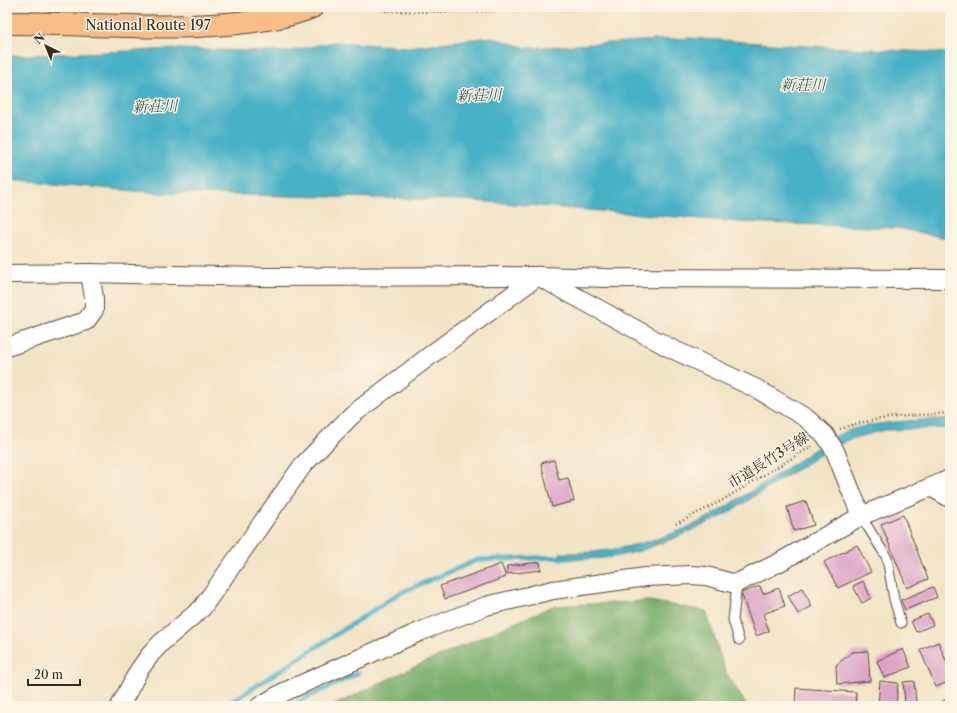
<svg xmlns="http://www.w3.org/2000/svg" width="957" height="713" viewBox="0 0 957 713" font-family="'Libre Caslon Text','Noto Serif JP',serif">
  <rect width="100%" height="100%" fill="#fcf5e5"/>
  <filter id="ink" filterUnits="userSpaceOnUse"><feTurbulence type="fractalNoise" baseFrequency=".025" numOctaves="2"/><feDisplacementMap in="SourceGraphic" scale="8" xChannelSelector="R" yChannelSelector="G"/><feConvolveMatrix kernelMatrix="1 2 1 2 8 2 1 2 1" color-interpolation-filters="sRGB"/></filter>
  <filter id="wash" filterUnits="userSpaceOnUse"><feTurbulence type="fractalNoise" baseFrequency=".012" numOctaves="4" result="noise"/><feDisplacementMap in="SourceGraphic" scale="16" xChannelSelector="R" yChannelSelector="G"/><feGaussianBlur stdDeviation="0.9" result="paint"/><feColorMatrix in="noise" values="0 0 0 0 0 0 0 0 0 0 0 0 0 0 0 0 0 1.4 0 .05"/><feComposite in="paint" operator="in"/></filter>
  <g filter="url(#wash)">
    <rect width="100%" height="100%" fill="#f2e3c5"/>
    <path fill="#77ac69" stroke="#596b44" d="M649 601 706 611 725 671 747 706H332L412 668 553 606Z"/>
    <g fill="#47b1c5" stroke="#416e72">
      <path d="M490 37 527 48 690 38 786 45 950 53V239L898 228 739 222 463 200 159 193 7 180V56L179 49 286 52 333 42 408 47Z"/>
      <path d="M950 418V428L885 430 850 439 821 454 725 515 677 537 640 551 618 556 604 558 560 560V553C609 555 666 540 709 517 737 501 763 483 791 465 808 455 824 441 842 433 869 421 919 421 950 418Z"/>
    </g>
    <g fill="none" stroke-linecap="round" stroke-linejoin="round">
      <g stroke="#47b1c5" stroke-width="5">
        <path d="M225 706 400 593 477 560 566 557"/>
        <path d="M289 706 358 673"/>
      </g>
    </g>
    <g id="blocks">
      <g fill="#dca5c7">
        <path d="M554 460 559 480 568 478 574 501 552 507 541 463Z"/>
        <path d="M806 501 814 525 794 531 787 507Z"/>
        <path d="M903 515 928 579 907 588 881 524Z"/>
        <path d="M857 545 871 572 838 588 824 562Z"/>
        <path d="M540 562 541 570 507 574V566Z"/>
        <path d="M501 564 506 577 445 599 440 586Z"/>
        <path d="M863 581 871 598 862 603 853 586Z"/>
        <path d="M760 586 763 594 779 588 785 606 763 614 769 631 756 636 741 593Z"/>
        <path d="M933 587 937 597 905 610 901 600Z"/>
        <path d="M802 588 812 606 798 614 788 596Z"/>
        <path d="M928 614 933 625 916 632 911 621Z"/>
        <path d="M938 642 950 670V681L936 687 920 650Z"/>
        <path d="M903 649 911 667 884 678 877 661Z"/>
        <path d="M868 651 870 681 837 684 836 665 852 652Z"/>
        <path d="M880 681 898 683 896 706H878Z"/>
        <path d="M914 681 916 702 905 703 903 682Z"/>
        <path d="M796 688 856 692 855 706H795Z"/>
        <path d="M950 697V706H934Z"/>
      </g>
    </g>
  </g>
  <g filter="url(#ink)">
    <use href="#blocks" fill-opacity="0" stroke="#564637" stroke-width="1"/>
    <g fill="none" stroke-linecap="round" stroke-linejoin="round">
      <g stroke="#564637" stroke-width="11">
        <g id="lane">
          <path d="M861 516 887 558 894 599 901 623"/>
          <path d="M737 583 733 620 739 640"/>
        </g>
      </g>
      <g stroke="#564637" stroke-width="20">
        <g id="street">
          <path d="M7 274 90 273 265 277 538 276 607 278 950 279"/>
          <path d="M7 347 86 321 94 310V298L90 273"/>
          <path d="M931 487 950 498"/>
          <path d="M120 706 139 670 150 655 161 643 202 608 303 465 352 415 432 354 538 276 668 347 757 389 806 418 825 435 835 451 861 516"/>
          <path d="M260 706 284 692 419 632 486 606 553 590 646 577 691 575 706 576 732 583H737L778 563 861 516 950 479"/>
        </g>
      </g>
      <g stroke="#564637" stroke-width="24">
        <path id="highway" d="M7 23C84 23 161 31 238 23 263 20 289 17 312 7"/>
      </g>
      <g stroke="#564637" stroke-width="2.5" stroke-dasharray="1 3" stroke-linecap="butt">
        <path d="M374 7 386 11 448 12 642 8 672 10 692 7"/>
        <path d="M840 429C875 416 913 416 950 413"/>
        <path d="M676 524 721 501 812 446"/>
      </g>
      <use href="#lane" stroke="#fff" stroke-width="9"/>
      <use href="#street" stroke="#fff" stroke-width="18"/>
      <use href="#highway" stroke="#f8bd89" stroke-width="22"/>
    </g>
  </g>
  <g text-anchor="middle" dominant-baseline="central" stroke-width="3" stroke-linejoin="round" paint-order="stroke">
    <g font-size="14" fill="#3b2a1e" stroke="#fcf5e5">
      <text x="148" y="25">National Route 197</text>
      <text transform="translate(768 460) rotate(-32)">市道長竹3号線</text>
    </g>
    <g font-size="15" font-style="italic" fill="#3f5958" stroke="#fcf5e5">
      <text x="803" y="84">新荘川</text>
      <text transform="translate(479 95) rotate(-2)">新荘川</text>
      <text transform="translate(155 106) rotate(-2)">新荘川</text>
    </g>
  </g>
  <rect width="957" height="713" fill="none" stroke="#fcf5e5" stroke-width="24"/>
  <g transform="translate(46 46) rotate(317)" stroke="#fcf5e5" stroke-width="3" paint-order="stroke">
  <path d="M0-3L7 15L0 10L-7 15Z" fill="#3b2a1e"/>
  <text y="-6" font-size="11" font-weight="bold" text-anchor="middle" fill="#3b2a1e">N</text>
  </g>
  <path d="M28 679v6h52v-6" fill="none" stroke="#3b2a1e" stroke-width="2"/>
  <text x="34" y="679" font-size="12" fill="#3b2a1e" stroke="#fcf5e5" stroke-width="3" paint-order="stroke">20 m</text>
</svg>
